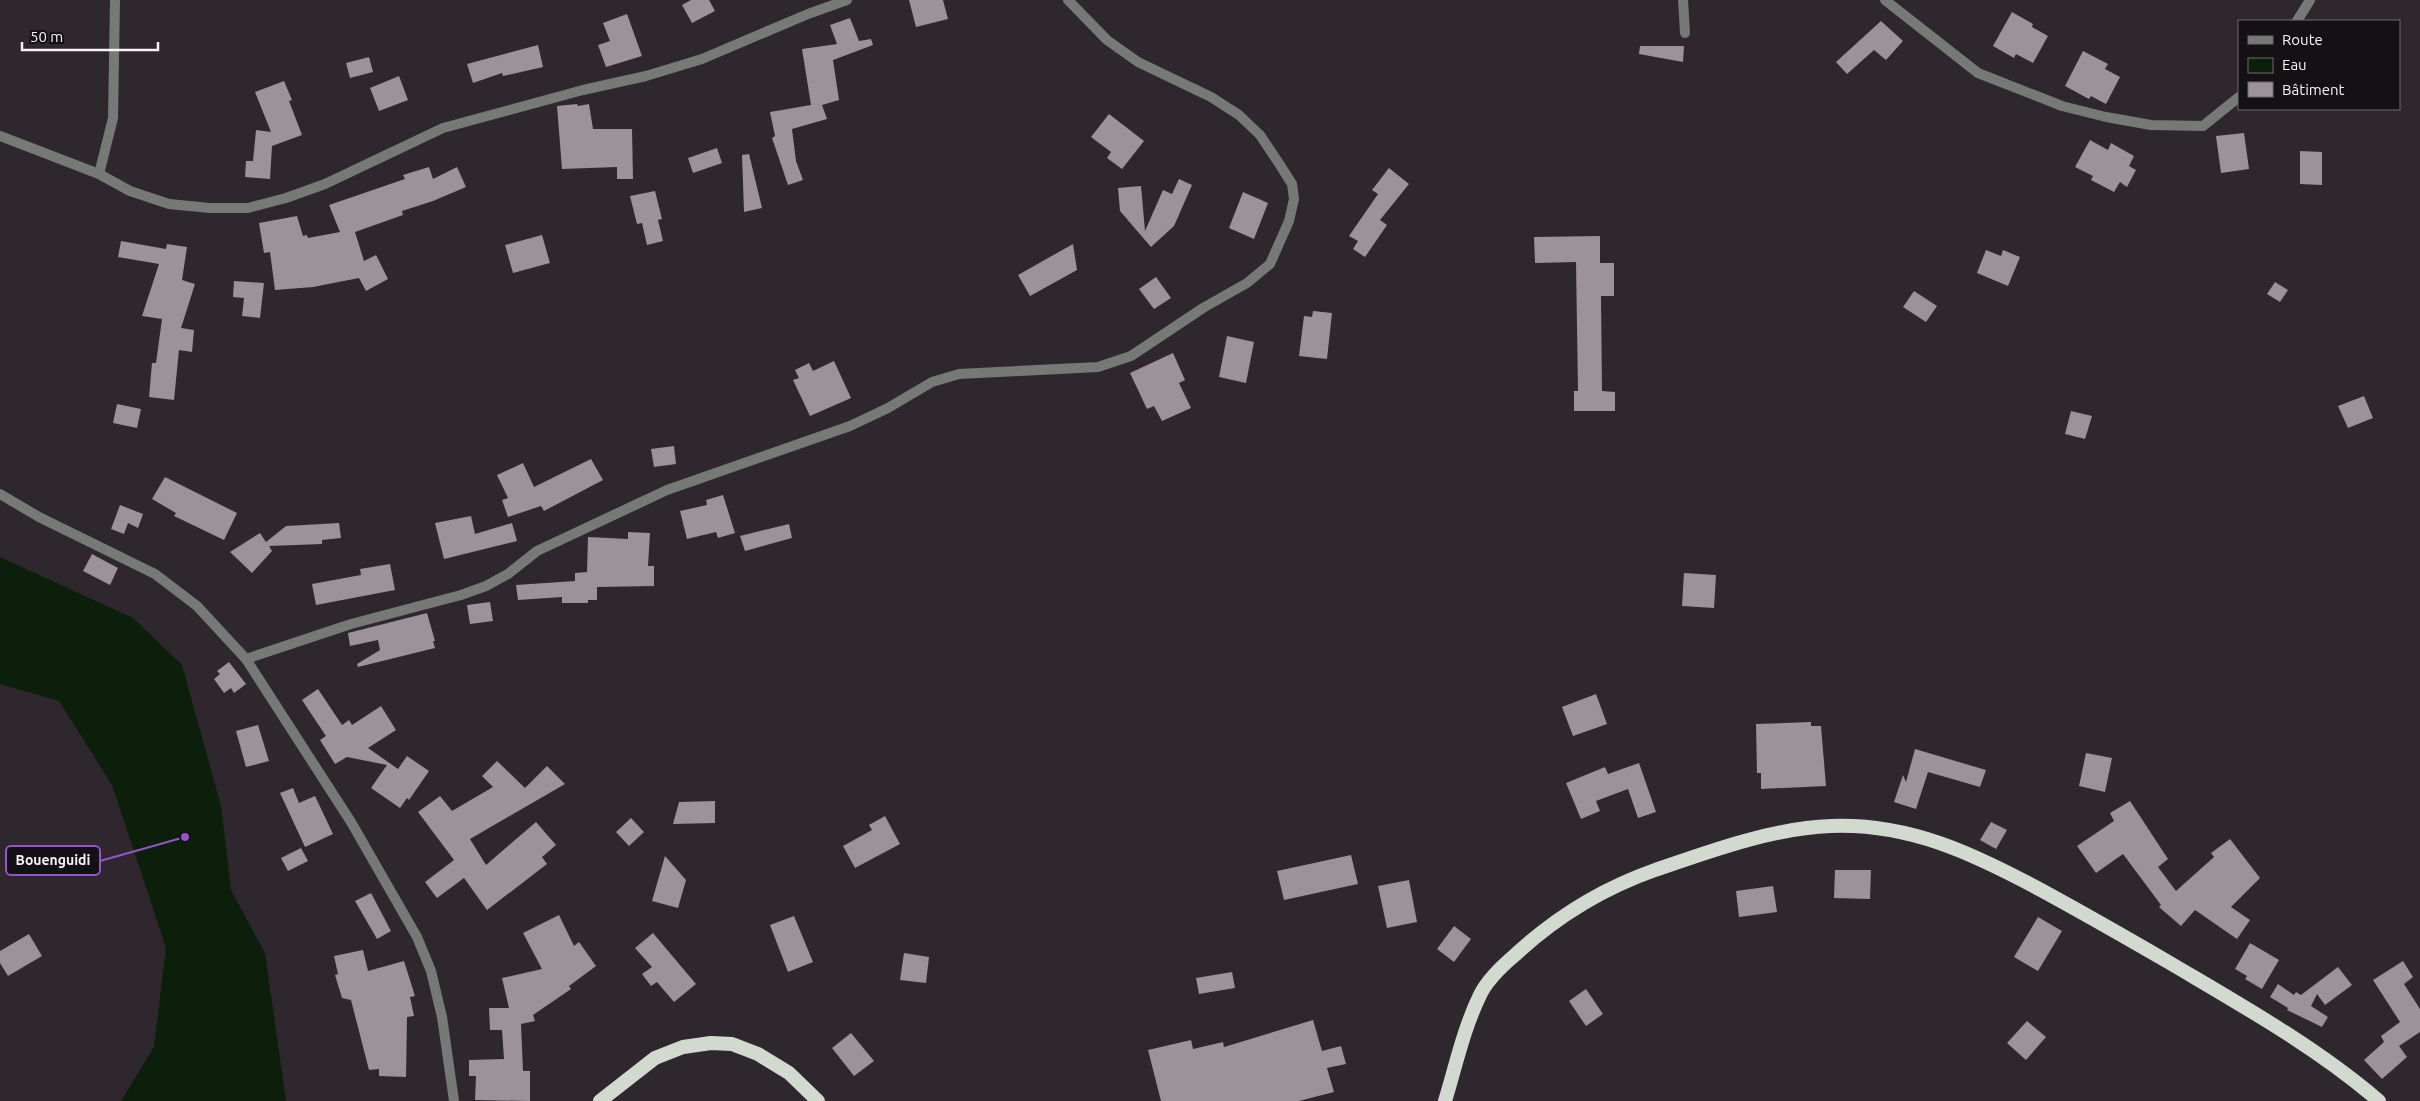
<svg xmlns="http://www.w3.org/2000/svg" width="2420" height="1101" viewBox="0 0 2420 1101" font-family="Ubuntu,sans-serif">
  <rect width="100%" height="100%" fill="#2e272d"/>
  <path fill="#0c1f0a" d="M0 557 133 618 182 665 221 806 231 890 265 953 286 1101H121L154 1047 166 948 112 785 59 701 0 684Z"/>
  <g fill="#9c929a">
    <path d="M691 0H709L715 11 692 23 682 5Z"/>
    <path d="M909 0H943L948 19 916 27Z"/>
    <path d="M2012 12 2033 24 2032 27 2048 36 2033 63 2016 54 2014 58 1993 46Z"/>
    <path d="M627 14 642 56 606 67 598 45 610 41 603 23Z"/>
    <path d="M850 18 859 41 871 39 873 45 833 60 839 100 822 105 827 119 792 129 796 161 803 180 788 185 772 138 775 136 770 112 811 105 802 49 837 44 830 25Z"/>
    <path d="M1881 21 1903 41 1886 60 1874 50 1847 74 1836 62Z"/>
    <path d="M538 45 543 67 503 76 502 73 473 83 467 64Z"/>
    <path d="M1640 46H1684L1683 62 1639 54Z"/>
    <path d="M2083 51 2108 64 2105 69 2120 77 2106 104 2091 96 2089 99 2065 86Z"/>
    <path d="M369 57 373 72 350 78 346 63Z"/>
    <path d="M399 76 408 100 379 111 370 88Z"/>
    <path d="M284 81 292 100 289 101 302 135 272 146 270 179 245 177 246 161H253L256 130 271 132 255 92Z"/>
    <path d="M577 104 578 106 589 104 593 129H632L633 179H617V167L562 169 557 106Z"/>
    <path d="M1109 114 1144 141 1122 169 1107 158 1111 152 1091 137Z"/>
    <path d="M2244 133 2249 169 2221 173 2216 136Z"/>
    <path d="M2090 140 2108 150 2111 143 2134 156 2129 166 2136 170 2127 187 2120 182 2114 192 2091 180 2093 176 2075 167Z"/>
    <path d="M717 148 722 163 693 173 688 158Z"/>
    <path d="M2300 151 2322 152V185L2300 184Z"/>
    <path d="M749 154 762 208 744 212 742 155Z"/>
    <path d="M429 167 433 179 457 167 466 187 433 201 402 211 403 215 355 232 364 261 376 255 388 279 366 291 359 278 313 287 275 290 270 252 264 253 259 223 297 216 303 236 307 235 308 238 340 232 329 205 405 179 403 175Z"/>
    <path d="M1389 168 1409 184 1380 220 1387 225 1365 257 1353 249 1358 241 1349 236 1378 194 1372 190Z"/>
    <path d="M1179 179 1192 185 1174 226 1151 247 1120 211 1118 188 1141 186 1145 231 1163 190 1172 194Z"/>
    <path d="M655 191 662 219 658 220 663 241 647 245 642 223 637 224 630 196Z"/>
    <path d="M1243 192 1268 203 1254 239 1229 228Z"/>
    <path d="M542 235 550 263 513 273 505 245Z"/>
    <path d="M1600 236V263H1614V296H1601L1602 391 1615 392V411H1574V391H1578L1576 262 1535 263 1534 237Z"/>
    <path d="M121 241 166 249 167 244 187 247 182 280 195 284 181 328 194 330 192 352 179 350 174 400 149 397 152 363H156L162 319 142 316 159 264 118 257Z"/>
    <path d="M1073 244 1077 270 1030 296 1018 275Z"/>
    <path d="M1986 250 2001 256 2003 250 2020 257 2008 286 1977 273Z"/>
    <path d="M1156 277 1171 298 1154 309 1139 289Z"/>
    <path d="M234 281 264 283 260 318 242 316 244 298 233 297Z"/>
    <path d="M2275 282 2288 290 2280 302 2267 294Z"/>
    <path d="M1914 291 1937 306 1926 322 1903 307Z"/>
    <path d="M1313 311 1332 313 1327 359 1299 356 1304 316 1312 317Z"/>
    <path d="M1227 336 1254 342 1246 383 1219 377Z"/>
    <path d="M1173 353 1185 380 1179 383 1191 408 1162 421 1154 406 1147 409 1130 373Z"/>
    <path d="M834 361 851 398 810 416 793 380 799 378 795 370 809 363 813 371Z"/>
    <path d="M2364 396 2373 418 2348 428 2338 406Z"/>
    <path d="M117 404 141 409 137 428 113 423Z"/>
    <path d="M2071 411 2092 416 2085 439 2065 434Z"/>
    <path d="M674 446 676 464 654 467 651 449Z"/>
    <path d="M591 459 603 480 544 511 541 506 508 517 502 500 508 498 497 475 523 463 534 487Z"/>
    <path d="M165 477 237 513 224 540 174 516 176 513 152 499Z"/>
    <path d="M723 495 735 533 718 538 716 532 687 539 680 511 707 505 706 500Z"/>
    <path d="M120 505 143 514 138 528 128 523 124 534 111 529Z"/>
    <path d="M471 516 475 534 512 523 517 541 444 559 435 523Z"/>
    <path d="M339 523 341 538 322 540V544L269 546 272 551 252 573 230 552 260 533 266 542 286 526Z"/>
    <path d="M789 524 792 538 745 551 740 536Z"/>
    <path d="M628 532 650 533 648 566H654V586L597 587V600H588V603H562V597L518 600 516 585 575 581V573L587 572 588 537 628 539Z"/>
    <path d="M92 554 118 568 110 585 83 571Z"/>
    <path d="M390 564 395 590 316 605 312 584 361 575 360 569Z"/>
    <path d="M1684 573 1716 575 1714 608 1682 606Z"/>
    <path d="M490 602 493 621 470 624 467 605Z"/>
    <path d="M427 613 435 641H433L435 648 358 667 357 664 380 650 378 640 350 646 348 633Z"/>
    <path d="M229 662 246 684 234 693 231 688 224 693 214 679 220 674 217 671Z"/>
    <path d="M318 689 342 725 349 720 352 725 381 706 396 730 368 748 398 769 407 756 429 771 409 800 407 798 400 808 371 788 387 765 347 757 335 764 320 740 326 736 302 700Z"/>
    <path d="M1596 694 1607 724 1573 736 1562 707Z"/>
    <path d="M1811 722V726H1821L1826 786 1761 789V773H1757L1756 724Z"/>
    <path d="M258 725 269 761 246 767 236 731Z"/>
    <path d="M1915 749 1986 770 1980 787 1928 772 1916 809 1894 802 1903 775 1906 782Z"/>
    <path d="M2086 753 2112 758 2105 792 2079 786Z"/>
    <path d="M497 761 525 788 547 766 565 784 470 839 486 865 536 822 556 845 542 857 547 864 487 910 464 878 437 898 425 882 454 860 418 812 440 796 452 811 493 787 482 776Z"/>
    <path d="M1639 763 1656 812 1638 818 1628 789 1596 801 1600 811 1581 819 1566 783 1605 767 1608 774Z"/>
    <path d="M293 788 299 803 315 796 333 834 305 847 280 793Z"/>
    <path d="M715 801V823L673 824 679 802Z"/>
    <path d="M2130 801 2168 859 2158 867 2176 891 2214 857 2211 853 2230 839 2260 878 2231 907 2250 920 2237 939 2195 910 2181 926 2159 907 2161 905 2123 854 2096 873 2077 846 2114 821 2110 813Z"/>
    <path d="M885 816 900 844 855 868 843 846 872 830 869 825Z"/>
    <path d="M631 818 644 832 629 846 616 832Z"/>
    <path d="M1991 822 2007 830 1996 849 1980 840Z"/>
    <path d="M301 848 308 861 288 871 281 858Z"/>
    <path d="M1351 855 1358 884 1284 900 1277 871Z"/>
    <path d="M665 856 686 880 678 908 652 901Z"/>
    <path d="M1835 870H1871L1870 899 1834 898Z"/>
    <path d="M1409 880 1417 922 1387 928 1378 886Z"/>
    <path d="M1773 886 1777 912 1739 917 1736 891Z"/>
    <path d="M371 893 391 931 377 939 355 901Z"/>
    <path d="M559 915 574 946 579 942 596 966 569 986 571 989 533 1015 535 1021 521 1024 523 1071H530V1101L475 1100 476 1076H469V1060L504 1059 502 1030H490L489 1008H509L502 978 542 969 523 933Z"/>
    <path d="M794 916 813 962 788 972 770 925Z"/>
    <path d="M2038 917 2062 931 2038 971 2014 957Z"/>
    <path d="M1454 926 1471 939 1454 962 1437 949Z"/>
    <path d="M653 933 696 984 674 1002 657 982 651 986 642 974 652 967 635 948Z"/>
    <path d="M29 934 42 956 8 976 0 963V951Z"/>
    <path d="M2250 943 2279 960 2262 989 2245 979 2247 976 2235 969Z"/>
    <path d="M363 950 368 971 404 961 415 996 410 997 414 1016 407 1017 406 1077 379 1076V1069L369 1070 351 1000 342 998 335 975 338 974 334 956Z"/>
    <path d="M904 953 929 957 926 983 900 980Z"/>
    <path d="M2403 961 2413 977 2404 984 2420 1009V1032L2399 1046 2407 1057 2382 1079 2364 1060 2384 1042 2381 1036 2400 1022 2373 980Z"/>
    <path d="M2338 967 2352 985 2325 1005 2317 994 2311 1006 2328 1017 2322 1027 2287 1010 2288 1008 2270 997 2278 984 2294 995 2296 992 2301 995Z"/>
    <path d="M1232 972 1235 988 1199 994 1196 978Z"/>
    <path d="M1586 989 1603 1014 1586 1026 1569 1001Z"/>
    <path d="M1313 1020 1322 1051 1341 1046 1346 1064 1327 1068 1334 1092 1299 1101H1161L1148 1050 1191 1040 1193 1049 1223 1042 1224 1047Z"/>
    <path d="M2027 1021 2046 1037 2026 1060 2007 1043Z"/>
    <path d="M851 1033 874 1061 854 1076 832 1048Z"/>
  </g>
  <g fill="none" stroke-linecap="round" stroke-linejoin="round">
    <g stroke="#767975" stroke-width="10">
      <path d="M1683 0 1685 33"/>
      <path d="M1885 0 1978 73 2062 106 2106 117 2151 125 2203 126 2239 97"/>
      <path d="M2297 21 2310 0"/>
      <path d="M0 136 99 174 130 191 169 204 210 208H248L286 198 325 184 443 128 583 90 646 76 702 59 808 14 847 0"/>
      <path d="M99 174 113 118 115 0"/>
      <path d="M0 494 39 517 155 574 197 606 246 659 351 822 417 937 431 971 442 1017 454 1101"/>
      <path d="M246 659 351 624 461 595 486 586 508 574 537 551 667 490 850 426 888 408 932 382 959 374 1098 367 1131 356 1203 308 1247 283 1270 264 1289 221 1294 199 1292 184 1280 165 1260 135 1239 115 1211 97 1138 62 1107 40 1068 0"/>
    </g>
    <g stroke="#d2dad0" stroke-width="14">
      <path d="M600 1101 655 1058 683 1047 711 1043 732 1044 758 1054 789 1073 818 1101"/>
      <path d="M1445 1101C1456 1065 1464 1027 1481 993 1489 978 1502 966 1515 955 1557 916 1601 889 1655 870 1710 851 1773 828 1831 826 1910 823 1974 854 2041 890 2085 914 2127 938 2170 963 2241 1005 2316 1047 2379 1101"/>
    </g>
  </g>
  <path fill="none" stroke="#9454ca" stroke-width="2" d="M185 837L100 861"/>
  <circle fill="#9454ca" stroke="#141114" stroke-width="2" cx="185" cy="837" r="5"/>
  <rect fill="#141114" stroke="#9454ca" stroke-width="2" x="6" y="846" width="94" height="29" rx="5"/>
  <g font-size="14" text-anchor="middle" font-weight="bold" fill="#f8f3f7">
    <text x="53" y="865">Bouenguidi</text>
  </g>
  <rect x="2238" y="20" width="162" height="90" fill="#141114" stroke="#6f6b6f"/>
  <rect x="2248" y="36" width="25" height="8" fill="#767975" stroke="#6f6b6f"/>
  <text x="2282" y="45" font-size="15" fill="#f8f3f7">Route</text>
  <rect x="2248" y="58" width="25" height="15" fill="#0c1f0a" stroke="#6f6b6f"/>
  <text x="2282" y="70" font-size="15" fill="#f8f3f7">Eau</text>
  <rect x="2248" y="82" width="25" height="15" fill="#9c929a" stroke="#6f6b6f"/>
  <text x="2282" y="95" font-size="15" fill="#f8f3f7">Bâtiment</text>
  <path d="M22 42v8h136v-8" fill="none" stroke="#f8f3f7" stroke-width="2.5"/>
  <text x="30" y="42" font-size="15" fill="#f8f3f7" stroke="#141114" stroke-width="4" paint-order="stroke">50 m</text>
</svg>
